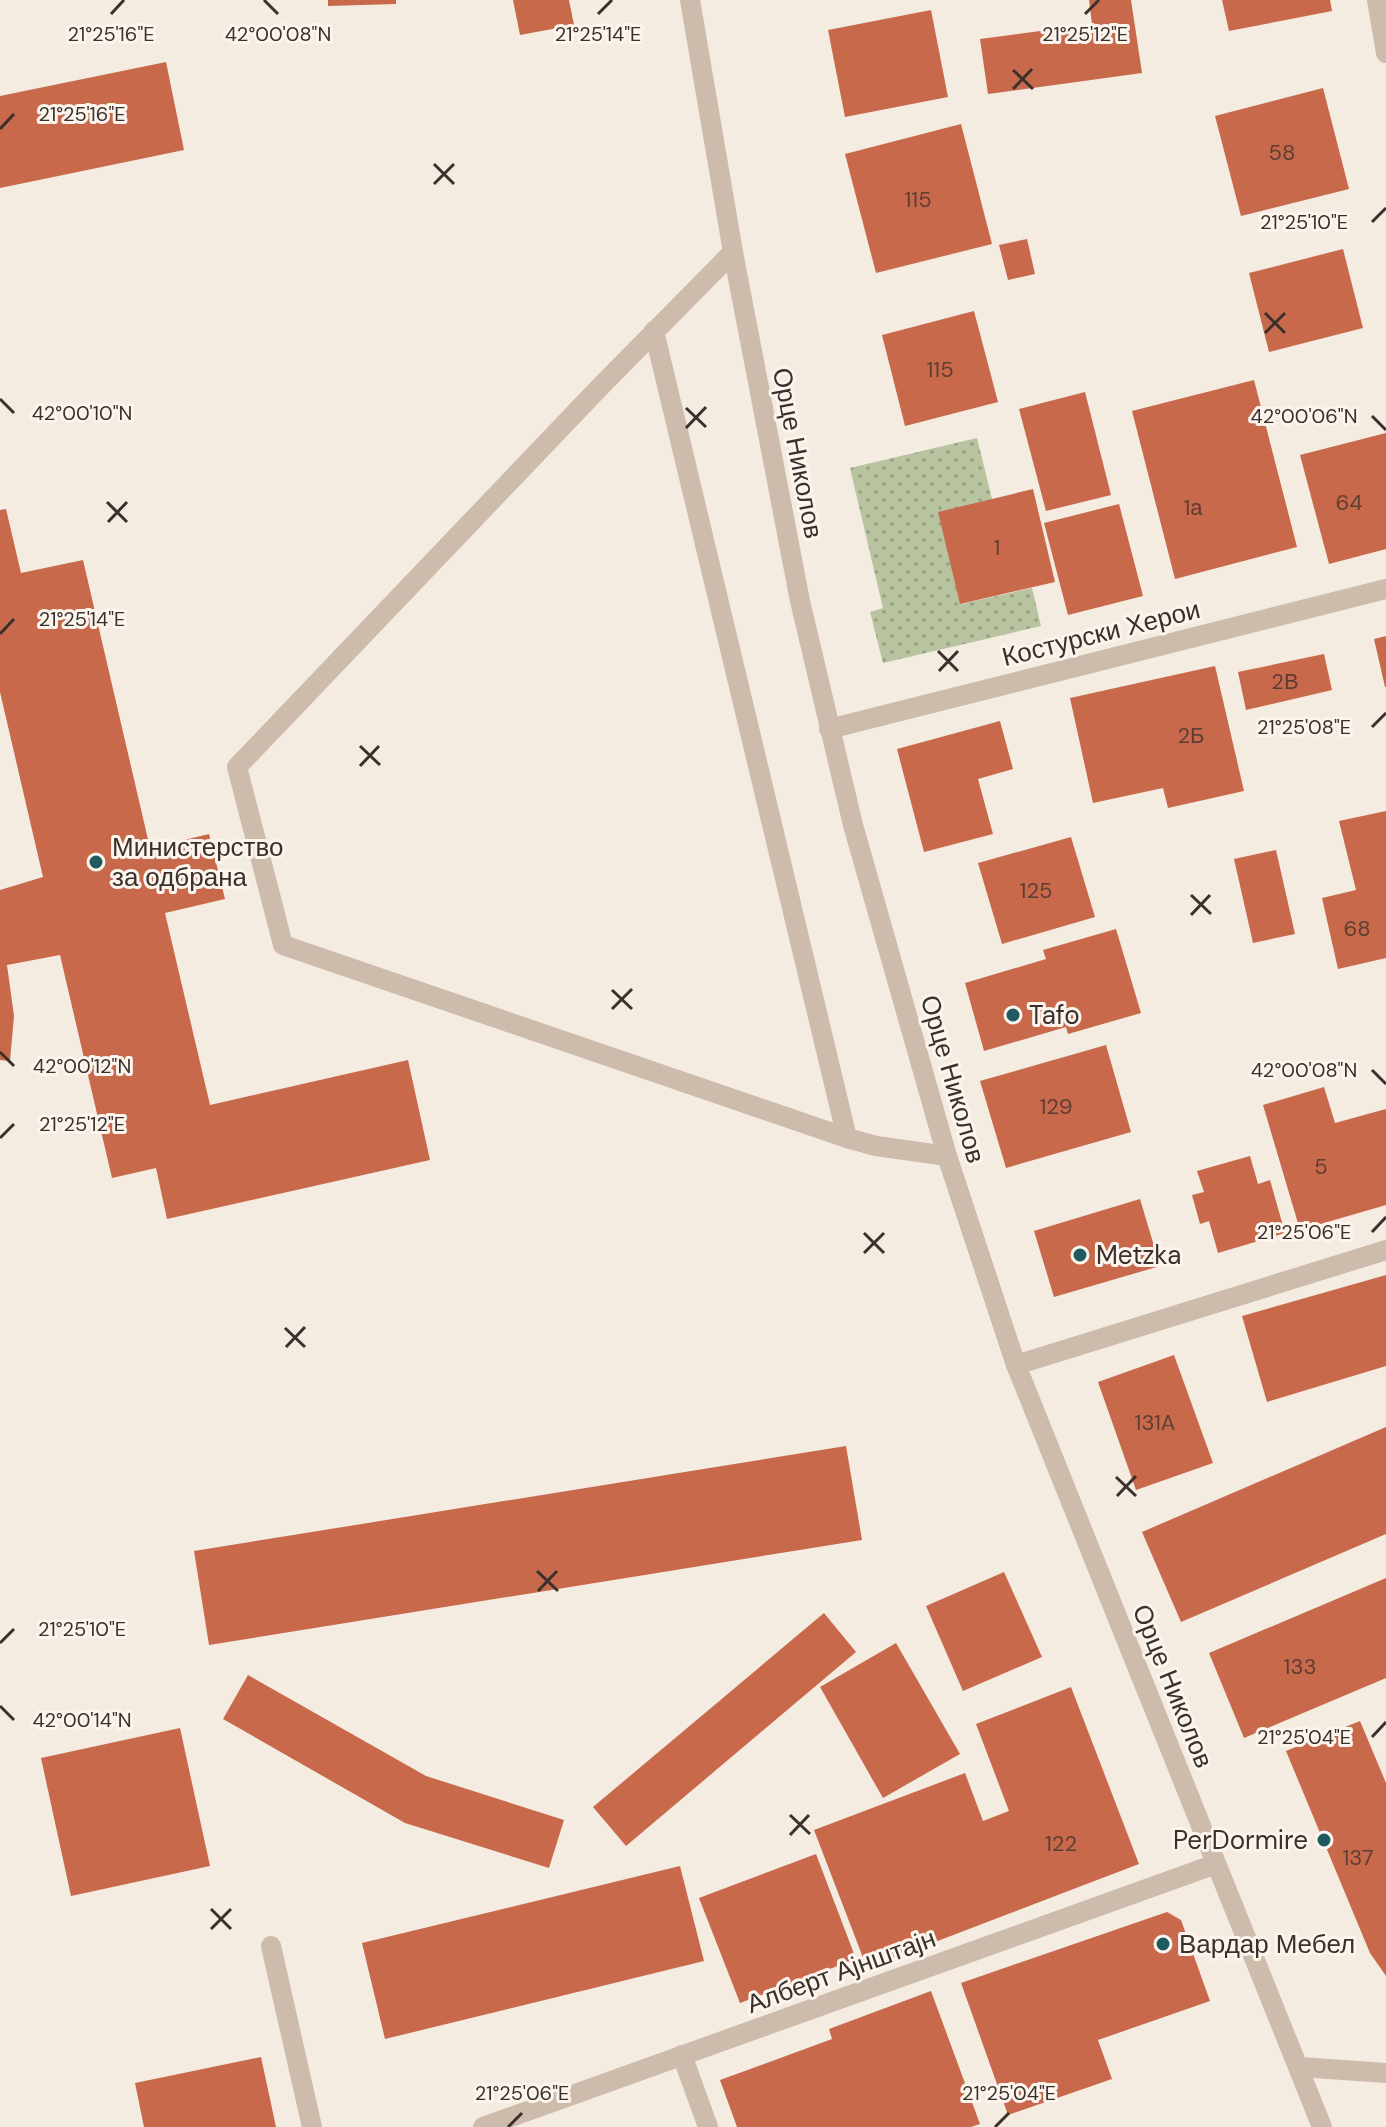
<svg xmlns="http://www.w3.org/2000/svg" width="1386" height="2127" viewBox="0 0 1386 2127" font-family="'DM Sans',sans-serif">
  <defs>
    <pattern id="grass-dots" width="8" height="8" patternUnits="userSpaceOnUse" patternTransform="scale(2)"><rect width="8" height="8" fill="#b8c4a0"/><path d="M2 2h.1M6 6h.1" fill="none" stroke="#97a083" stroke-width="1.8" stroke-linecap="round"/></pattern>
  </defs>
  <rect width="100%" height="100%" fill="#f4ebe1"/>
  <path fill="url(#grass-dots)" d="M977 438 992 499 961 604 1032 588 1041 626 883 663 870 612 883 608 850 468Z"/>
  <g fill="#c8694b">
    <path d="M328 0H396V4L328 6Z"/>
    <path d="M513 0H569L574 25 520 35Z"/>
    <path d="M1089 0H1131L1142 73 988 94 980 39 1092 24Z"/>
    <path d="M1222 0H1330L1332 11 1229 31Z"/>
    <path d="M931 10 948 97 845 117 828 30Z"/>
    <path d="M166 62 184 150 0 188V96Z"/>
    <path d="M1323 88 1349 189 1241 216 1215 116Z"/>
    <path d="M961 124 992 244 876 273 845 154Z"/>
    <path d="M1027 239 1035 274 1008 280 999 245Z"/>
    <path d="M1343 249 1363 328 1269 352 1249 273Z"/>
    <path d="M974 311 998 402 905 426 882 335Z"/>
    <path d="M1254 380 1297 547 1175 579 1132 411Z"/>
    <path d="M1085 392 1111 495 1046 511 1019 409Z"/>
    <path d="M1386 433V549L1329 564 1300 455Z"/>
    <path d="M1033 489 1055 582 960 604 938 512Z"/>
    <path d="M1119 504 1143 596 1068 615 1044 523Z"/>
    <path d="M6 509 21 573 83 560 150 848 209 834 225 899 165 913 210 1105 408 1060 430 1160 167 1219 156 1168 112 1178 60 955 7 965 14 1016 10 1061 0 1060V890L43 877 0 692V510Z"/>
    <path d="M1386 636V687H1385L1374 639Z"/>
    <path d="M1324 654 1332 690 1246 710 1238 672Z"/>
    <path d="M1215 666 1244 791 1168 808 1163 788 1093 803 1070 698Z"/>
    <path d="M1000 721 1013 769 978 779 993 834 924 852 897 749Z"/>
    <path d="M1386 811V958L1338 969 1322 898 1356 890 1339 821Z"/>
    <path d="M1071 837 1095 917 1002 944 978 863Z"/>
    <path d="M1276 850 1295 934 1253 943 1234 859Z"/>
    <path d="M1116 929 1141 1013 1068 1034 1066 1027 984 1051 965 983 1046 959 1043 950Z"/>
    <path d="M1106 1045 1131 1132 1006 1168 980 1081Z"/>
    <path d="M1324 1087 1335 1123 1386 1109V1205L1300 1230 1263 1105Z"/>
    <path d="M1250 1156 1258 1184 1270 1180 1285 1233 1218 1253 1209 1221 1200 1224 1192 1195 1204 1192 1197 1171Z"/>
    <path d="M1140 1199 1160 1266 1054 1297 1034 1231Z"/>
    <path d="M1386 1275V1366L1267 1402 1242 1316Z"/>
    <path d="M1174 1355 1213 1463 1136 1490 1098 1382Z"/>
    <path d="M1386 1427V1534L1181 1622 1142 1532Z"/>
    <path d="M846 1446 862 1540 209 1645 194 1551Z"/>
    <path d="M1004 1572 1042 1657 963 1691 926 1606Z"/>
    <path d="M1386 1578V1678L1244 1738 1209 1653Z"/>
    <path d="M824 1613 856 1652 626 1846 593 1807Z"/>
    <path d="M896 1643 960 1754 883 1798 820 1687Z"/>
    <path d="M248 1675 426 1776 564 1820 549 1868 405 1823 223 1719Z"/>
    <path d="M1071 1687 1139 1864 867 1968 814 1830 965 1773 983 1821 1009 1811 976 1724Z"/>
    <path d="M1360 1721 1386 1783V1976L1370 1953 1286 1751Z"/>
    <path d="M180 1728 210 1866 71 1896 41 1758Z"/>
    <path d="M816 1854 856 1959 740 2003 699 1898Z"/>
    <path d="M680 1866 704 1961 385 2039 362 1943Z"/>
    <path d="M1167 1912 1181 1920 1210 2001 1098 2040 1112 2079 1008 2115 961 1983Z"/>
    <path d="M931 1991 980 2124 971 2127H737L720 2080 832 2039 829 2029Z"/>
    <path d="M261 2057 276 2127H144L135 2083Z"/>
  </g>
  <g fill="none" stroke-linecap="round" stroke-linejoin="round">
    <g stroke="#cdbbac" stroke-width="20">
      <path d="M733 252 598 389 237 767 283 945 847 1138 876 1146 947 1156"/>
      <path d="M654 331 847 1138"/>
      <path d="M271 1946 312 2127"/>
      <path d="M682 2055 708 2127"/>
      <path d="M483 2127 1216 1864"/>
    </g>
    <g stroke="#cdbbac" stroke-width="20">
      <path d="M1377 0 1386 53"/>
      <path d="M829 729 1386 589"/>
      <path d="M1016 1365 1386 1250"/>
      <path d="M1300 2067 1386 2073"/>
    </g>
    <path stroke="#cdbbac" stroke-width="20" d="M690 0 733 252 800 601 853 825 947 1156 1016 1365 1322 2127"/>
  </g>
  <path fill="none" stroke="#3b302b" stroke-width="3" d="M264 0 278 14M111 14 124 0M598 14 612 0M1085 14 1099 0M1013 70 1033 89M1013 89 1032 69M0 129 14 114M434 164 454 184M434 184 454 164M1372 222 1386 208M1265 313 1285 333M1265 333 1285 313M0 399 14 413M686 408 706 427M1372 416 1386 430M686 428 706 407M107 502 127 522M108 522 127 502M0 634 14 619M938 651 958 671M939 671 958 651M1372 727 1386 713M360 746 380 765M360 766 379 746M1191 895 1211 914M1191 915 1210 895M612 990 632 1009M612 1009 632 989M0 1052 14 1066M1372 1070 1386 1084M0 1138 14 1124M1372 1232 1386 1217M864 1233 884 1253M864 1253 884 1233M285 1328 305 1347M286 1347 305 1327M1116 1477 1136 1496M1117 1496 1136 1476M537 1571 558 1591M538 1591 557 1571M0 1643 14 1629M0 1706 14 1720M1372 1737 1386 1722M790 1815 810 1834M790 1835 809 1815M211 1909 231 1929M211 1929 231 1909M508 2127 522 2113M995 2127 1009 2113"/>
  <g fill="#1f5a5e" stroke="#fbf5ee" stroke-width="3">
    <circle cx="96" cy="862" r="8"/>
    <circle cx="1013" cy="1015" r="8"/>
    <circle cx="1080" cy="1255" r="8"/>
    <circle cx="1324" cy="1840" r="8"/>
    <circle cx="1163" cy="1944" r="8"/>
  </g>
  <g text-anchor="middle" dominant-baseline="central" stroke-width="6" stroke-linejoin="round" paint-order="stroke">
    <g font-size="22" fill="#5e3e33">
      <text x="1282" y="152">58</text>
      <text x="918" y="199">115</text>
      <text x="940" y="369">115</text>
      <text x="1349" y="502">64</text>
      <text x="1193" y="507">1а</text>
      <text x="997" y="547">1</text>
      <text x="1285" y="681">2В</text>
      <text x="1191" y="735">2Б</text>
      <text x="1036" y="890">125</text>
      <text x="1357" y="928">68</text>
      <text x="1056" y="1106">129</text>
      <text x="1321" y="1166">5</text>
      <text x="1155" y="1422">131A</text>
      <text x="1300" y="1666">133</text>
      <text x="1061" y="1843">122</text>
      <text x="1358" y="1857">137</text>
    </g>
    <g font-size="26" fill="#3b302b" stroke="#fbf5ee">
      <text transform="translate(798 453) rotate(79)">Орце Николов</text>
      <text transform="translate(1101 633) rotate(-14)">Костурски Херои</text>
      <text transform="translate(953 1079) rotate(74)">Орце Николов</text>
      <text transform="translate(1173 1686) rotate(68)">Орце Николов</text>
      <text transform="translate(841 1971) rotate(-20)">Алберт Ајнштајн</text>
    </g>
    <g font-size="26" fill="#3b302b" stroke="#fbf5ee" text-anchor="start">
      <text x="112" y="847">Министерство<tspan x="112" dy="30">за одбрана</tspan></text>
      <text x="1029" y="1015">Tafo</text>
      <text x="1096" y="1255">Metzka</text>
      <text x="1308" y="1840" text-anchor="end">PerDormire</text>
      <text x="1179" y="1944">Вардар Мебел</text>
    </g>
  </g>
  <g font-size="20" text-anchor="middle" fill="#3b302b" stroke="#fbf5ee" stroke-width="6" stroke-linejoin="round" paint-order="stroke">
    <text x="278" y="41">42°00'08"N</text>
    <text x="111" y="41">21°25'16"E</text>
    <text x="598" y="41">21°25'14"E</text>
    <text x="1085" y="41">21°25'12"E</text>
    <text x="82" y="121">21°25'16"E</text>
    <text x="1304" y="229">21°25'10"E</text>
    <text x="82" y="420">42°00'10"N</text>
    <text x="1304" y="423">42°00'06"N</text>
    <text x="82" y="626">21°25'14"E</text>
    <text x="1304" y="734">21°25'08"E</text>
    <text x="82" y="1073">42°00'12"N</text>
    <text x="1304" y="1077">42°00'08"N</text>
    <text x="82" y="1131">21°25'12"E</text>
    <text x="1304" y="1239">21°25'06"E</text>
    <text x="82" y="1636">21°25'10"E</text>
    <text x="82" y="1727">42°00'14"N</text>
    <text x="1304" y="1744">21°25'04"E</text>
    <text x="522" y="2100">21°25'06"E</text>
    <text x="1009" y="2100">21°25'04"E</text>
  </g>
</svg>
